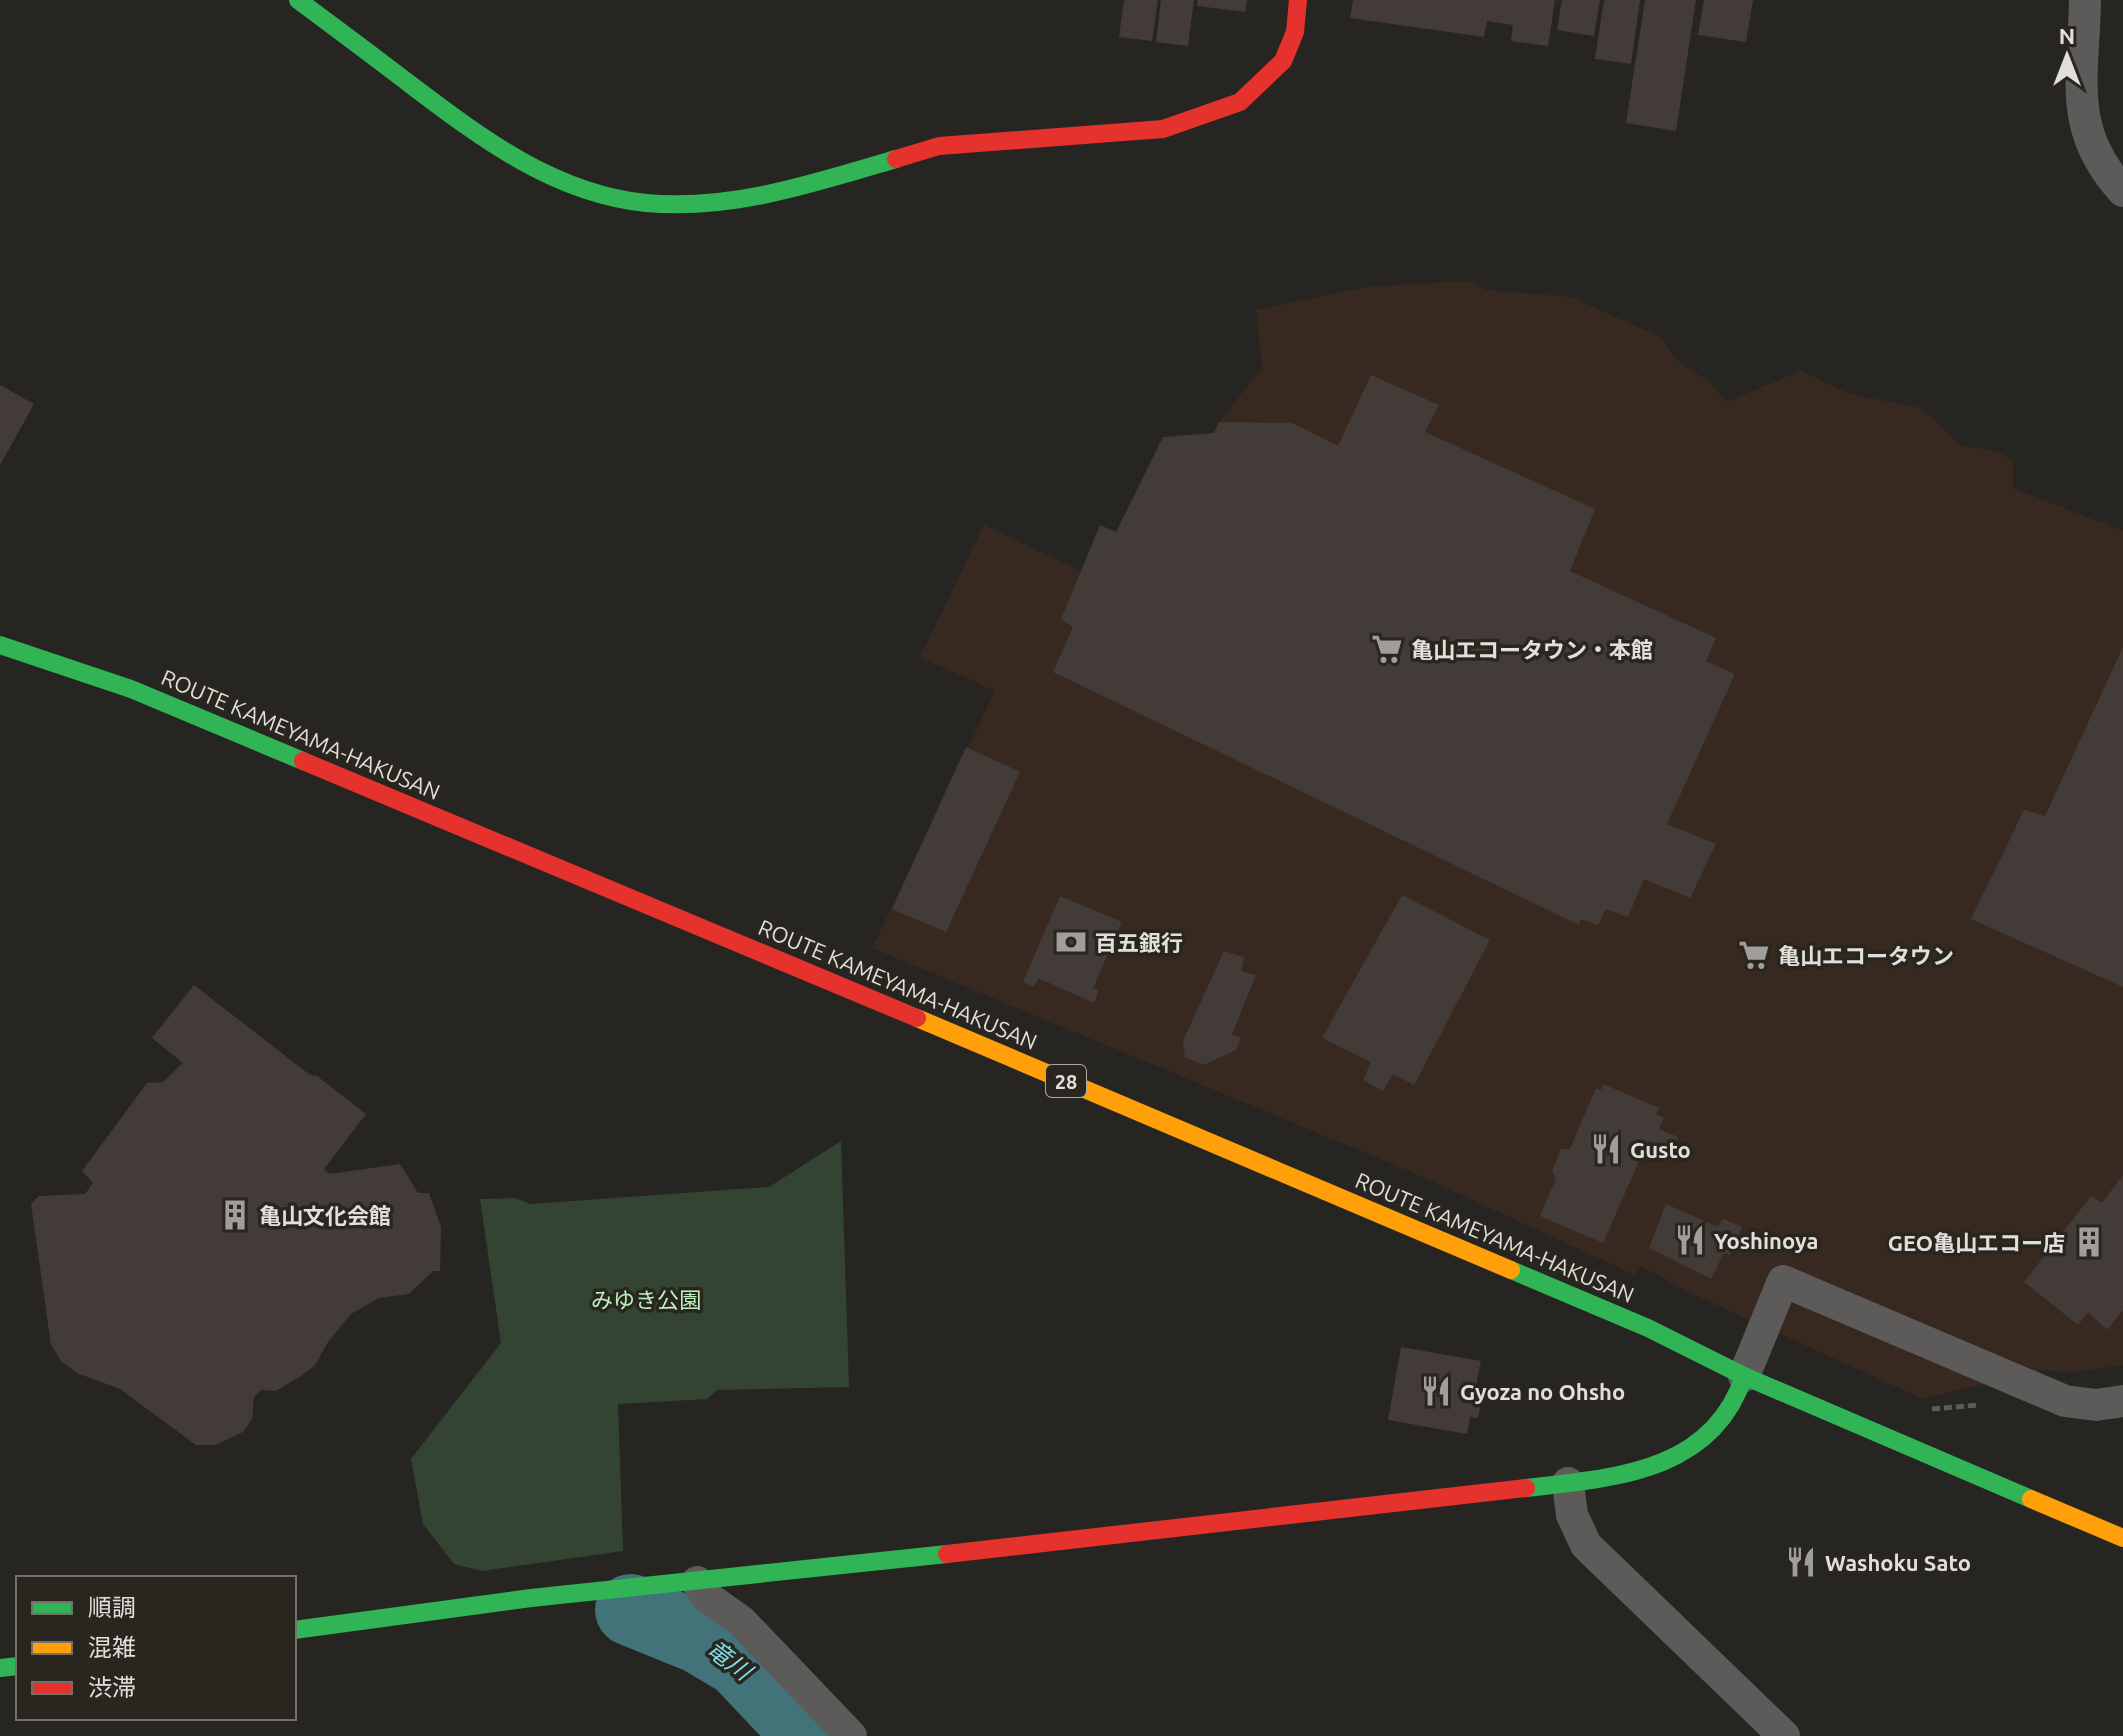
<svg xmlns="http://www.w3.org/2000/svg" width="2123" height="1736" viewBox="0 0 2123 1736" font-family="Ubuntu,'Noto Sans JP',sans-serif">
  <rect width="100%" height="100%" fill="#272521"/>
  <path fill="#372920" d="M1467 281 1487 290 1571 297 1660 337 1679 362 1711 383 1726 402 1801 371 1850 394 1921 408 1962 446 1997 451 2013 461V488L2123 531V1365L2074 1372 2040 1370 1923 1399 1688 1292 1641 1266 1635 1275 1414 1173 872 948 995 691 920 657 984 525 1081 571 1116 532 1163 437 1214 433 1219 422 1262 368 1256 310 1366 287Z"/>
  <path fill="#334532" d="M841 1141 849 1387 717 1390 707 1399 618 1404 623 1551 482 1571 454 1564 423 1524 411 1459 501 1343 480 1199 515 1198 530 1204 769 1187Z"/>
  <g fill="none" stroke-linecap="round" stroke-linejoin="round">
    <path stroke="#417378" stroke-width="72" d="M631 1610 700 1638 739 1661 810 1736"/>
  </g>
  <g fill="#433b37">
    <path d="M1124 0H1158L1152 41 1119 37Z"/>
    <path d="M1161 0H1194L1188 46 1156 42Z"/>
    <path d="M1198 0H1247L1245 12 1197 6Z"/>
    <path d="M1353 0H1555L1548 46 1511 41 1513 25 1487 21 1484 37 1350 18Z"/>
    <path d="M1562 0H1600L1594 36 1557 30Z"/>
    <path d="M1604 0H1640L1631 64 1595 59Z"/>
    <path d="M1645 0H1696L1676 131 1626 123Z"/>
    <path d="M1704 0H1753L1746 42 1698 35Z"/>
    <path d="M1371 375 1439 405 1425 432 1595 509 1570 571 1716 638 1706 661 1735 674 1667 824 1716 844 1690 898 1644 879 1628 917 1606 909 1598 925 1581 919 1579 925 1053 672 1073 627 1061 619 1100 525 1116 532 1163 437 1214 433 1219 422 1292 423 1338 446Z"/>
    <path d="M0 385 34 404 0 465Z"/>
    <path d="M2123 647V987L1971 919 2024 810 2045 816Z"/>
    <path d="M966 747 1020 772 946 932 892 909Z"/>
    <path d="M1402 895 1490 940 1414 1085 1393 1074 1383 1091 1363 1080 1371 1062 1322 1038Z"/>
    <path d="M1060 896 1122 922 1093 988 1099 990 1094 1003 1038 978 1034 987 1023 982Z"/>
    <path d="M1224 951 1244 957 1241 971 1256 975 1232 1034 1241 1038 1236 1050 1203 1065 1185 1057 1183 1041Z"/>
    <path d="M194 985 310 1075 317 1076 366 1114 324 1169 329 1174 400 1164 418 1193H429L441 1227 440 1271H433L409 1294 379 1298 351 1314 328 1342 315 1365 304 1374 276 1391 261 1390 254 1397 252 1419 243 1432 215 1445H196L120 1389 77 1373 61 1361 51 1345 31 1204 39 1196 85 1194 93 1183 82 1171 147 1083 163 1082 183 1063 152 1038Z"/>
    <path d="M1603 1084 1659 1108 1656 1114 1664 1118 1659 1129 1678 1137 1671 1151 1648 1141 1603 1243 1540 1216 1556 1179 1552 1171 1561 1149H1570L1596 1088 1601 1090Z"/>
    <path d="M2123 1175V1310L2107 1330 2088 1312 2078 1325 2024 1282 2091 1196 2102 1203Z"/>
    <path d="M1666 1204 1718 1227 1723 1219 1742 1227 1730 1255 1724 1253 1711 1279 1649 1248Z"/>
    <path d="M1401 1347 1481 1361 1475 1390 1483 1392 1478 1418 1470 1417 1467 1434 1388 1420Z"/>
  </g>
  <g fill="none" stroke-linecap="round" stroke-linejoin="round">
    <path stroke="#5e5c5a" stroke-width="5" stroke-dasharray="8 4" stroke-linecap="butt" d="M1932 1409 1978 1405"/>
    <g stroke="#5d5b5a" stroke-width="32">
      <path d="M2085 0C2084 76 2066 129 2123 191"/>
      <path d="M1744 1376 1783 1281 2065 1401 2096 1405 2123 1401"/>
      <path d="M1568 1483 1572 1515 1586 1545 1784 1736"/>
      <path d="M697 1582 707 1597 741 1621 851 1736"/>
    </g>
    <g stroke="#30b455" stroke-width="18">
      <path d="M298 0C337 29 376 58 415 88 484 140 556 194 646 203 731 211 815 183 896 159"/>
      <path d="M0 645 131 689 303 761"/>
      <path d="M1511 1270 1648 1328 1744 1376 2031 1499"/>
      <path d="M1526 1488C1613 1478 1712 1473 1744 1376"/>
      <path d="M294 1630 531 1598 947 1554"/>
      <path d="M0 1668 18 1666"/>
    </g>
    <g stroke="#ff9f0a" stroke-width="18">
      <path d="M917 1018 1511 1270"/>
      <path d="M2031 1499 2123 1538"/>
    </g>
    <g stroke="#e5322d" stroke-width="18">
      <path d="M896 159 939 146 1163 129 1240 102 1283 61 1295 32 1298 0"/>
      <path d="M303 761 917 1018"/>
      <path d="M947 1554 1526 1488"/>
    </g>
  </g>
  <defs>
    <g id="supermarket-bare" transform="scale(2.4)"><path d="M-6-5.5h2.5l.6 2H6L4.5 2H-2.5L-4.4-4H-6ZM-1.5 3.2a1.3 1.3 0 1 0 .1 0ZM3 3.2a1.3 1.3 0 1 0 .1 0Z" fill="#a09e99" stroke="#29261f" stroke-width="2.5" paint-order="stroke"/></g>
    <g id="bank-bare" transform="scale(2.4)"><path d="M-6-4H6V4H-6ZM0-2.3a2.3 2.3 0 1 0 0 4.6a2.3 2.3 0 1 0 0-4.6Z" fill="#a09e99" stroke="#29261f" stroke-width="2.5" paint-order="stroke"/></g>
    <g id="restaurant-bare" transform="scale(2.4)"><path d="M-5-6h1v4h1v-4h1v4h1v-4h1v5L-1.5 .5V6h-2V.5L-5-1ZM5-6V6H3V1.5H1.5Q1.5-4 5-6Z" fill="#a09e99" stroke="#29261f" stroke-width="2.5" paint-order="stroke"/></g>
    <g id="building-bare" transform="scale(2.4)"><path d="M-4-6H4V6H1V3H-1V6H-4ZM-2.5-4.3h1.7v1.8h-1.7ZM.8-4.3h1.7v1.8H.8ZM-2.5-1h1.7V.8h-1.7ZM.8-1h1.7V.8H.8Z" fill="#a09e99" stroke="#29261f" stroke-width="2.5" paint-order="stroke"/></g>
  </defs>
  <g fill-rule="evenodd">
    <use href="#supermarket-bare" x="1387" y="649"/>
    <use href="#bank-bare" x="1071" y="942"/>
    <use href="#supermarket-bare" x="1754" y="955"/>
    <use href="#restaurant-bare" x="1606" y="1149"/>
    <use href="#building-bare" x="235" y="1215"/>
    <use href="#restaurant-bare" x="1690" y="1240"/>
    <use href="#building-bare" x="2089" y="1242"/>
    <use href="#restaurant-bare" x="1436" y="1391"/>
    <use href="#restaurant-bare" x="1801" y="1562"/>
  </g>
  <g text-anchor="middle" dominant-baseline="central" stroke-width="7" stroke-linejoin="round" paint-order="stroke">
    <rect fill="#29261f" stroke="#aaa8a2" stroke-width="2" x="1046" y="1065" width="40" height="32" rx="6"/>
    <g font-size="20" font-weight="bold" fill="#e1dfda">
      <text x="1066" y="1081">28</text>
    </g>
    <g font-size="22" font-weight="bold" fill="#e1dfda" stroke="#29261f" text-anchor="start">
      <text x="1411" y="649">亀山エコータウン・本館</text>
      <text x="1095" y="942">百五銀行</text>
      <text x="1778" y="955">亀山エコータウン</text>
      <text x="1630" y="1149">Gusto</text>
      <text x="259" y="1215">亀山文化会館</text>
      <text x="1714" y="1240">Yoshinoya</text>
      <text x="2065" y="1242" text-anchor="end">GEO亀山エコー店</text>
      <text x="1460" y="1391">Gyoza no Ohsho</text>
      <text x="1825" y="1562">Washoku Sato</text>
    </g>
    <g font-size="22" fill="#e1dfda" stroke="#29261f">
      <text transform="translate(301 734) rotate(23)">ROUTE KAMEYAMA-HAKUSAN</text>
      <text transform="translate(898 984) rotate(23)">ROUTE KAMEYAMA-HAKUSAN</text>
      <text transform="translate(1495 1237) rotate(23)">ROUTE KAMEYAMA-HAKUSAN</text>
    </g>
    <g font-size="22" fill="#bdf1bd" stroke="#29261f">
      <text x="646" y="1299">みゆき公園</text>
    </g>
    <g font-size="24" font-style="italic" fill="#81dde8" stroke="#29261f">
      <text transform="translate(729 1660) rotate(37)">竜川</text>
    </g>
  </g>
  <rect x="16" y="1576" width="280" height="144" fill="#29261f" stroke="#73706a" stroke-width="2"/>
  <rect x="32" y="1602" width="40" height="12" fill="#30b455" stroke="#73706a" stroke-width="2"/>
  <text x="88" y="1616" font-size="24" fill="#e1dfda">順調</text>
  <rect x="32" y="1642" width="40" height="12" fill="#ff9f0a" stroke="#73706a" stroke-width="2"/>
  <text x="88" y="1656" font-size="24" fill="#e1dfda">混雑</text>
  <rect x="32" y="1682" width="40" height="12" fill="#e5322d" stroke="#73706a" stroke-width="2"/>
  <text x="88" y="1696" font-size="24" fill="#e1dfda">渋滞</text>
  <g transform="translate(2067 56)" stroke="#29261f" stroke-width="6" paint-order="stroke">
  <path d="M0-6L14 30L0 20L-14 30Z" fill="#e1dfda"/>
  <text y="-12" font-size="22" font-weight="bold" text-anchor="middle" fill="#e1dfda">N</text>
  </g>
</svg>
